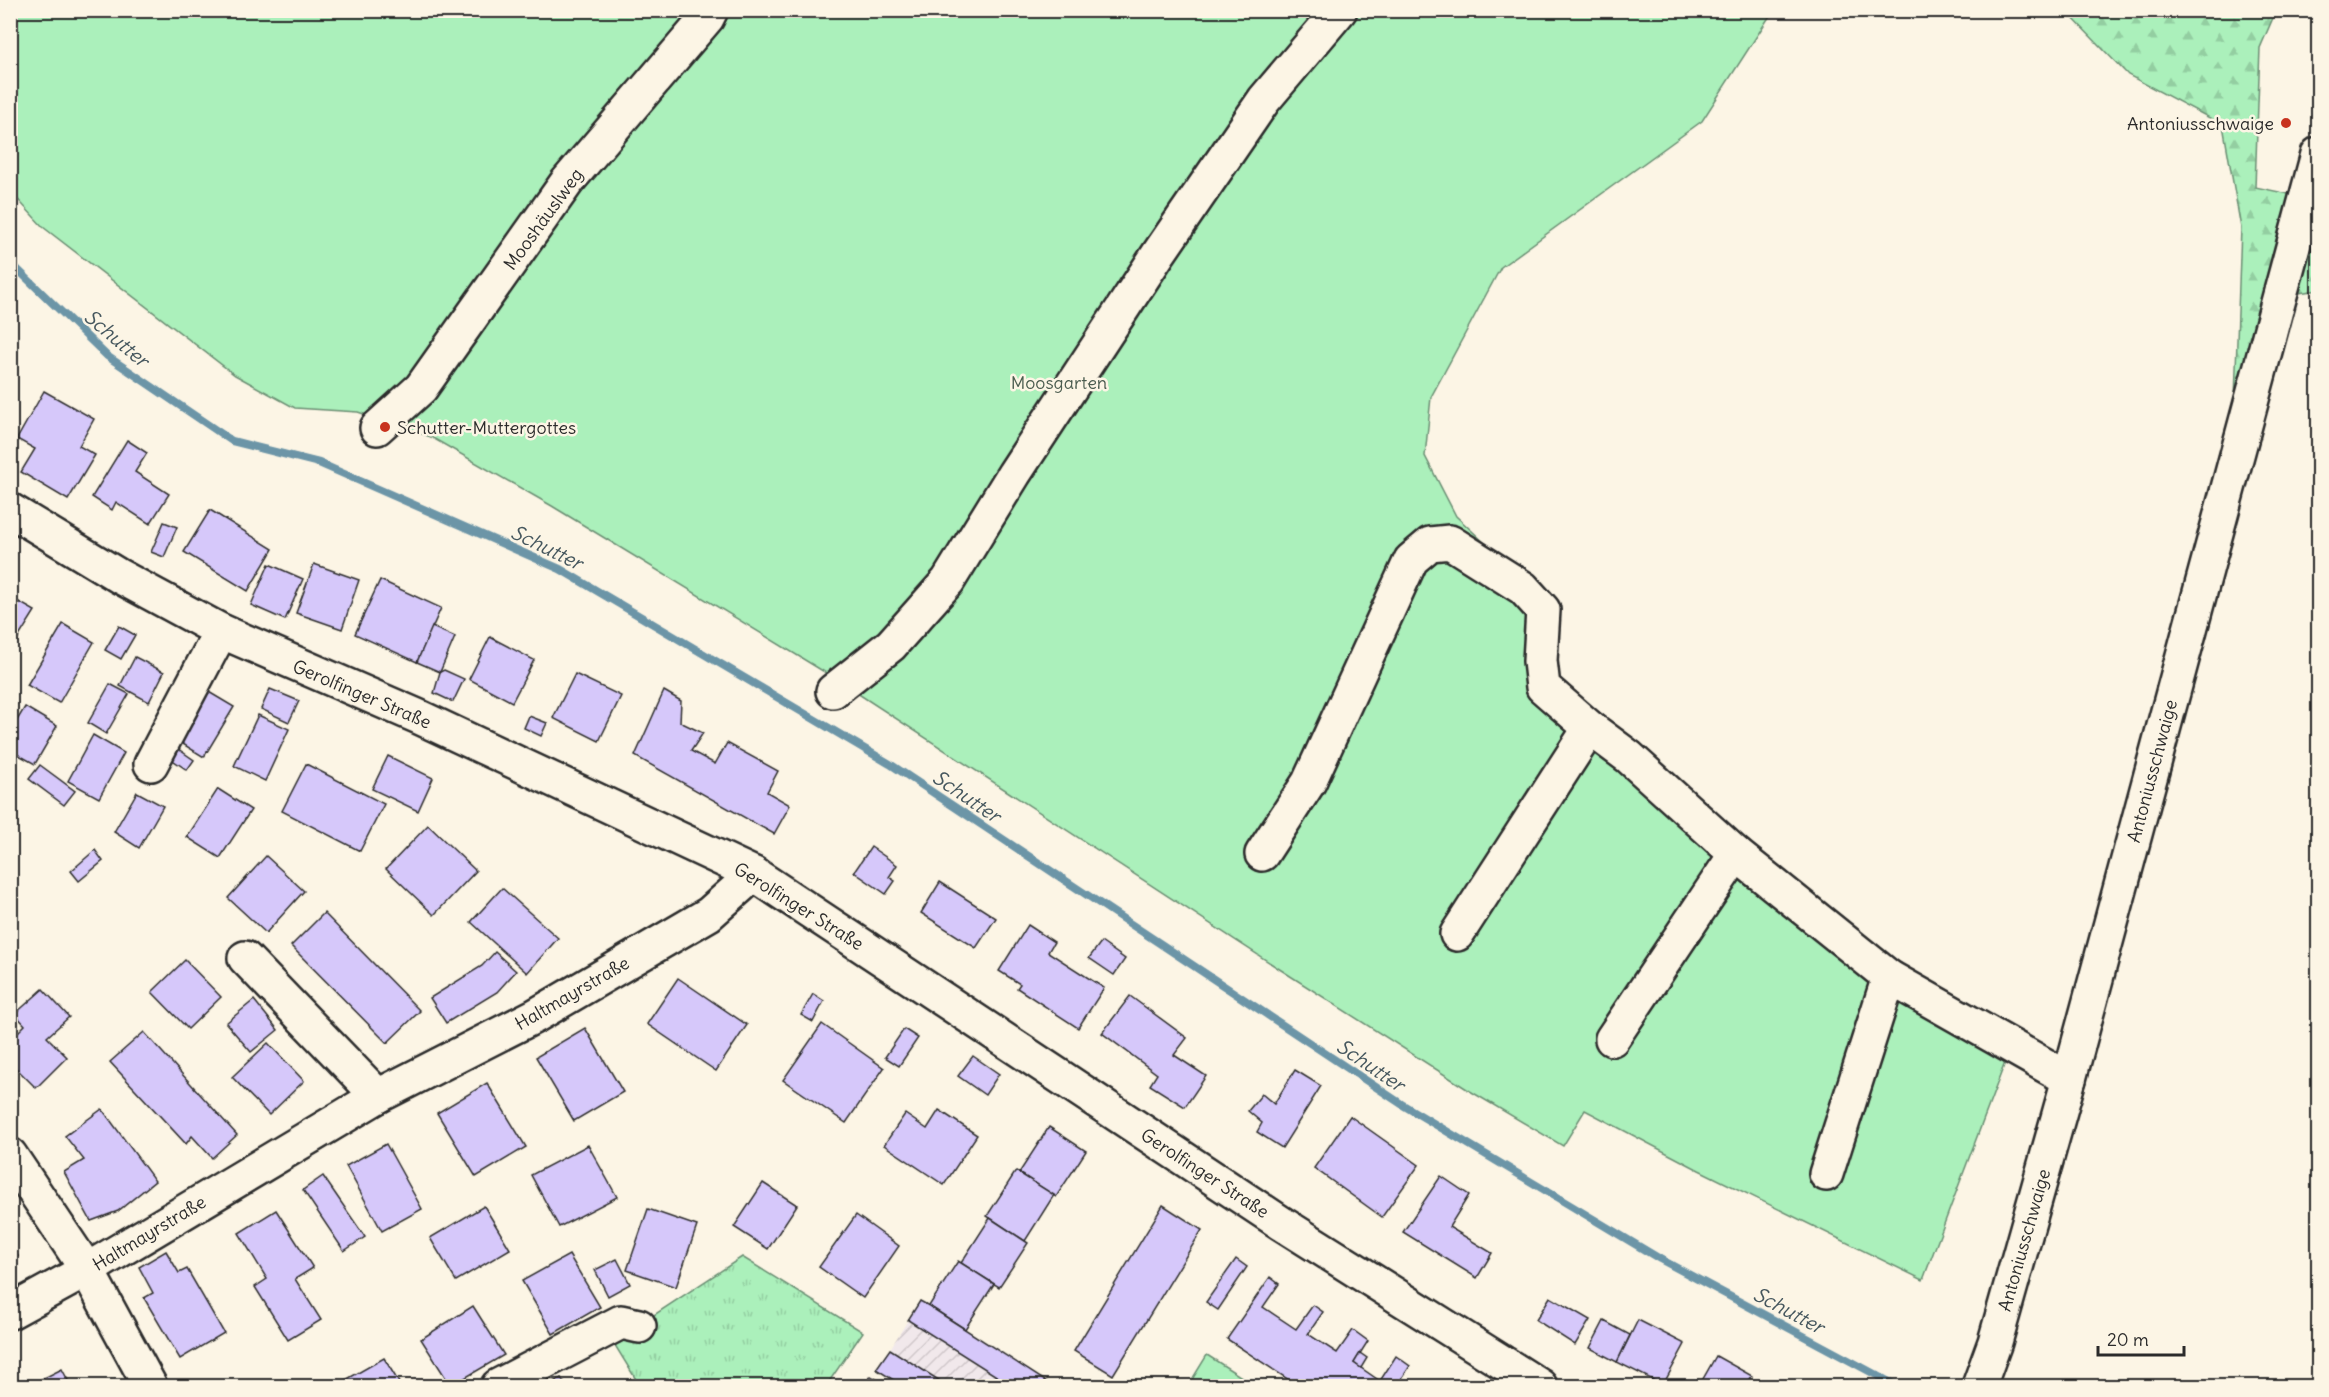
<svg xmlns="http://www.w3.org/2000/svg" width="2329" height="1397" viewBox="0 0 2329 1397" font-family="Delius,sans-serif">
  <defs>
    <pattern id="industrial-furrows" width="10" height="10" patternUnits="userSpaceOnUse" patternTransform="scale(1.5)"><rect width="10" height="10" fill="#f1e8eb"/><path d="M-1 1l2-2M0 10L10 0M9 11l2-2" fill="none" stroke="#cfc7ca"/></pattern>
    <pattern id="forest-firs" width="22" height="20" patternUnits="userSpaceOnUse" patternTransform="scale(1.5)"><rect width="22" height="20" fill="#abf0bb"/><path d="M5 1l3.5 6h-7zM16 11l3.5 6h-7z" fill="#93cea1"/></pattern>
    <pattern id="park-tufts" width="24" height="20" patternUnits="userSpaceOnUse" patternTransform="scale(1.5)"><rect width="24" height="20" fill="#abf0bb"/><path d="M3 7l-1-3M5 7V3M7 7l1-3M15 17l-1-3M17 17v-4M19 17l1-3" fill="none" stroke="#93cea1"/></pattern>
  </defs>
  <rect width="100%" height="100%" fill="#fcf5e5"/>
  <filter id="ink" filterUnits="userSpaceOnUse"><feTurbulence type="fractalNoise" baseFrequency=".0167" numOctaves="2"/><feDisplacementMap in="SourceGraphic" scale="12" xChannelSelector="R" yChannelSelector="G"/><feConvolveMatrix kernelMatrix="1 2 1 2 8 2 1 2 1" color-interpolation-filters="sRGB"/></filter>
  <g filter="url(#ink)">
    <path fill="url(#industrial-furrows)" d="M908 1320 1012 1386H948L890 1349Z"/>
    <g fill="#abf0bb" stroke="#6b8e73" stroke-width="1.5">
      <path d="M11 11H1773L1702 121 1501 267 1431 397 1425 456 1456 516 1550 604 1552 679 1876 956 2015 1036 1923 1280 1699 1170 1585 1110 1563 1146 1470 1091 1281 970 831 676 552 506 431 437 358 412 295 408 235 375 43 227 11 192Z"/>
      <path d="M1207 1355 1254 1385 1253 1386H1188Z"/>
    </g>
    <path fill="url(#forest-firs)" stroke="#6b8e73" stroke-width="1.5" d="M2066 11H2276L2260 48 2255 187 2318 200V290L2272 297 2249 400 2235 398 2241 228 2223 125 2128 75Z"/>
    <path fill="url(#park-tufts)" stroke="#6b8e73" stroke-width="1.5" d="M742 1257 863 1332 826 1386H640L613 1342Z"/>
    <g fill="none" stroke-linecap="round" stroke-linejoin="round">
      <path stroke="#6c95a7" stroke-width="8" d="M10 262 107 356 232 441 319 463 560 569 890 764 1403 1105 1660 1259 1897 1386"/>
    </g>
    <g fill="#d6c8fa" stroke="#2b2b2b" stroke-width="1.5">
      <path d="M44 391 94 419 79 446 95 455 68 500 21 472 35 449 17 439Z"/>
      <path d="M127 440 147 453 135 472 169 494 150 524 116 502 112 510 92 497Z"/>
      <path d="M210 510 273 549 248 591 184 552Z"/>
      <path d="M164 522 177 527 164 557 151 552Z"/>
      <path d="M269 564 303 579 285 620 251 605Z"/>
      <path d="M314 564 359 580 342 629 296 613Z"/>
      <path d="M380 580 441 608 417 662 355 634Z"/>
      <path d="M10 597 35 611 10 651Z"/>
      <path d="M63 624 94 642 59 703 27 685Z"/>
      <path d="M119 626 135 635 121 659 105 650Z"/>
      <path d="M432 627 455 637 440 672 417 662Z"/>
      <path d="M490 637 534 660 512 702 469 679Z"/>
      <path d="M135 657 164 672 149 702 120 686Z"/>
      <path d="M444 670 464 679 453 702 434 693 440 672Z"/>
      <path d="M575 674 621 696 599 741 553 718Z"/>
      <path d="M110 684 129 694 106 734 88 723Z"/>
      <path d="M202 688 234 707 204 757 173 738Z"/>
      <path d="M270 689 299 701 289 722 261 709Z"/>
      <path d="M664 691 681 701 680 722 703 733 691 751 715 764 727 743 778 771 767 792 790 805 774 834 635 756Z"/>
      <path d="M25 707 57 726 35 764 10 750V732Z"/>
      <path d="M258 715 289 729 265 781 234 766Z"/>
      <path d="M529 716 547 723 541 736 524 728Z"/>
      <path d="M93 735 124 753 99 798 68 781Z"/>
      <path d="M171 744 194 760 187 770 164 754Z"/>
      <path d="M388 756 433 778 418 811 372 789Z"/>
      <path d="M306 764 384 804 360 851 282 811Z"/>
      <path d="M40 765 75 791 64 805 29 779Z"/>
      <path d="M218 789 251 810 220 858 187 837Z"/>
      <path d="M137 792 163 806 139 848 114 832Z"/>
      <path d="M428 825 476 871 434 915 386 869Z"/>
      <path d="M871 847 897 865 889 877 895 881 886 894 854 872Z"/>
      <path d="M95 850 103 861 79 881 71 871Z"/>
      <path d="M266 856 304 891 266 933 228 898Z"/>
      <path d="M940 882 996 918 976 948 921 913Z"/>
      <path d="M502 888 558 938 527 973 471 922Z"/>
      <path d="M324 913 420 1011 387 1043 291 946Z"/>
      <path d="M1028 925 1054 942 1048 952 1104 988 1078 1028 1017 988 1020 984 999 971Z"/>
      <path d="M1101 942 1125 959 1114 975 1089 958Z"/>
      <path d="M495 952 516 971 497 992 446 1023 430 998 482 966Z"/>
      <path d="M185 960 221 997 188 1029 152 992Z"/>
      <path d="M678 978 747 1025 716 1071 647 1024Z"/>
      <path d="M43 989 69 1017 47 1037 67 1057 36 1088 10 1062V1040L25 1025 15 1014Z"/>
      <path d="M813 994 824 1001 813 1022 801 1015Z"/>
      <path d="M1130 996 1187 1038 1174 1055 1206 1076 1185 1107 1150 1085 1157 1074 1102 1033Z"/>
      <path d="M254 1000 278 1030 251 1052 226 1023Z"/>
      <path d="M822 1024 884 1068 846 1123 783 1080Z"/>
      <path d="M585 1028 623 1092 574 1121 536 1057Z"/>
      <path d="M904 1029 918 1038 899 1066 885 1057Z"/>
      <path d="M144 1032 237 1135 212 1158 192 1136 186 1144 110 1062Z"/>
      <path d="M268 1043 304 1081 269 1115 232 1077Z"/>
      <path d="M973 1056 999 1074 985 1095 958 1076Z"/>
      <path d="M1295 1070 1321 1086 1282 1148 1257 1132 1262 1123 1248 1111 1262 1094 1274 1104Z"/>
      <path d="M487 1083 526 1147 476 1177 437 1113Z"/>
      <path d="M102 1109 155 1181 118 1211 91 1221 64 1172 84 1160 65 1136Z"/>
      <path d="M939 1110 977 1135 944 1185 884 1145 905 1114 927 1129Z"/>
      <path d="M1350 1116 1419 1165 1382 1217 1314 1168Z"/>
      <path d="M1049 1127 1086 1151 1056 1197 1019 1173Z"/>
      <path d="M386 1144 422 1209 382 1231 346 1166Z"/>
      <path d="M588 1145 617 1197 559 1227 531 1175Z"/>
      <path d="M1016 1171 1054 1195 1025 1241 987 1216Z"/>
      <path d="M323 1176 365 1237 344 1251 303 1190Z"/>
      <path d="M1441 1176 1469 1195 1449 1227 1492 1253 1477 1278 1403 1232Z"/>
      <path d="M763 1183 797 1205 768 1249 734 1227Z"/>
      <path d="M1163 1205 1202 1230 1113 1375 1074 1351Z"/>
      <path d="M484 1206 510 1249 456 1281 430 1238Z"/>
      <path d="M648 1209 697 1226 676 1287 627 1270Z"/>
      <path d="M276 1210 313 1268 295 1279 321 1320 288 1340 255 1287 267 1279 239 1233Z"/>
      <path d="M856 1215 899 1246 863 1298 819 1267Z"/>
      <path d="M990 1218 1028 1243 999 1287 961 1263Z"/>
      <path d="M10 1246 18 1256 10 1262Z"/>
      <path d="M166 1251 179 1273 187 1269 224 1333 180 1359 144 1298 153 1293 139 1267Z"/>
      <path d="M569 1255 600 1307 553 1334 522 1281Z"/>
      <path d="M617 1259 630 1284 608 1296 595 1270Z"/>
      <path d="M1236 1259 1247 1267 1218 1310 1206 1302Z"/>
      <path d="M958 1261 994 1284 965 1329 929 1306Z"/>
      <path d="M1270 1277 1279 1284 1263 1307 1296 1329 1313 1305 1323 1312 1308 1334 1337 1353 1353 1330 1368 1341 1354 1363 1380 1381 1396 1356 1410 1366 1397 1386H1298L1227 1339Z"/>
      <path d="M1550 1297 1590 1320 1575 1345 1536 1320Z"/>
      <path d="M920 1301 929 1306 1053 1386H1012L908 1320Z"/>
      <path d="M473 1306 504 1355 451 1386 421 1339Z"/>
      <path d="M1638 1320 1685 1344 1663 1385 1617 1362Z"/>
      <path d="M1604 1321 1630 1335 1617 1362 1590 1348Z"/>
      <path d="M890 1349 948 1386H903L876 1369Z"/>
      <path d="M1360 1353 1367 1358 1361 1368 1354 1363Z"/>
      <path d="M1716 1356 1752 1376 1746 1386H1699Z"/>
      <path d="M384 1358 401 1386H335Z"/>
      <path d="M62 1369 71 1386H28Z"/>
      <path d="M871 1376 881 1382 879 1386H864Z"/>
      <path d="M561 1378 566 1386H546Z"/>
    </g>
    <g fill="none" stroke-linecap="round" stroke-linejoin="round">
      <g stroke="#2b2b2b" stroke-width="38">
        <g id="minor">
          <path d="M377 428 421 388 567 182 707 18 711 10"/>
          <path d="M10 510 119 576 221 631 417 716 754 874 1281 1223 1540 1386"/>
          <path d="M833 691 891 645 948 581 1014 474 1159 253 1264 100 1340 10"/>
          <path d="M151 764 221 631"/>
          <path d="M1262 854 1309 782 1411 560 1430 544 1450 542 1523 588 1543 610 1540 661 1543 687 1590 728 1629 757 1736 854 1889 977 2069 1079"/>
          <path d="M1457 934 1590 728"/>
          <path d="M245 958 378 1096"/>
          <path d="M1612 1039 1736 854"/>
          <path d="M10 1155 87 1270 150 1386"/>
          <path d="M1826 1174 1889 977"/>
          <path d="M10 1312 87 1270 378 1096 535 1016 709 914 754 874"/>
          <path d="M498 1386 621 1322 639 1326"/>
          <path d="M1979 1386 1995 1342 2069 1079 2318 154"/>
        </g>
      </g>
      <use href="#minor" stroke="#fcf5e5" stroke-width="33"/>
    </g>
  </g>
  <g fill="#c8321e" stroke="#fcf5e5" stroke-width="2">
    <circle cx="2286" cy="123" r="6"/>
    <circle cx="385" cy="427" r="6"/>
  </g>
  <g text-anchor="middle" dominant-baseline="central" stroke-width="5" stroke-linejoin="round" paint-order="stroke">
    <g font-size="18" fill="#2b2b2b" stroke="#fcf5e5" text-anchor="end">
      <text x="2274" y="123">Antoniusschwaige</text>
      <text x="397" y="427" text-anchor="start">Schutter-Muttergottes</text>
    </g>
    <g font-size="18" fill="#2b2b2b" stroke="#fcf5e5">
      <text transform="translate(543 219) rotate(-54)">Mooshäuslweg</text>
      <text transform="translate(362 694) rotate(23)">Gerolfinger Straße</text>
      <text transform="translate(2152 771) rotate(-75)">Antoniusschwaige</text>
      <text transform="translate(799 906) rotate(32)">Gerolfinger Straße</text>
      <text transform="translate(572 993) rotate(-30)">Haltmayrstraße</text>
      <text transform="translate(1205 1173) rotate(33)">Gerolfinger Straße</text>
      <text transform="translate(149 1233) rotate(-31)">Haltmayrstraße</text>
      <text transform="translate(2024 1240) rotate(-74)">Antoniusschwaige</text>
    </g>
    <g font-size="18" fill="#4b5c4f" stroke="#fcf5e5">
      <text x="1059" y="382">Moosgarten</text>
    </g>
    <g font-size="20" font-style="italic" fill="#46575e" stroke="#fcf5e5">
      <text transform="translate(117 338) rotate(40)">Schutter</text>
      <text transform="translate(547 547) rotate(26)">Schutter</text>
      <text transform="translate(967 796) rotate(34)">Schutter</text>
      <text transform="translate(1371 1065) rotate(34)">Schutter</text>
      <text transform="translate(1789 1310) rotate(28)">Schutter</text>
    </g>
  </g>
  <rect width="2329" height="1397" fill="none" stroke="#fcf5e5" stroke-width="36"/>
  <rect x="18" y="18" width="2293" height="1361" fill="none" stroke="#2b2b2b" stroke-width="2" filter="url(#ink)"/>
  <path d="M2098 1346v9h86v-9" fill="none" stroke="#2b2b2b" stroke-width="3"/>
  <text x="2107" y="1346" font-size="18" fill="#2b2b2b" stroke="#fcf5e5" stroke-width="4.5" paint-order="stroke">20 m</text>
</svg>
